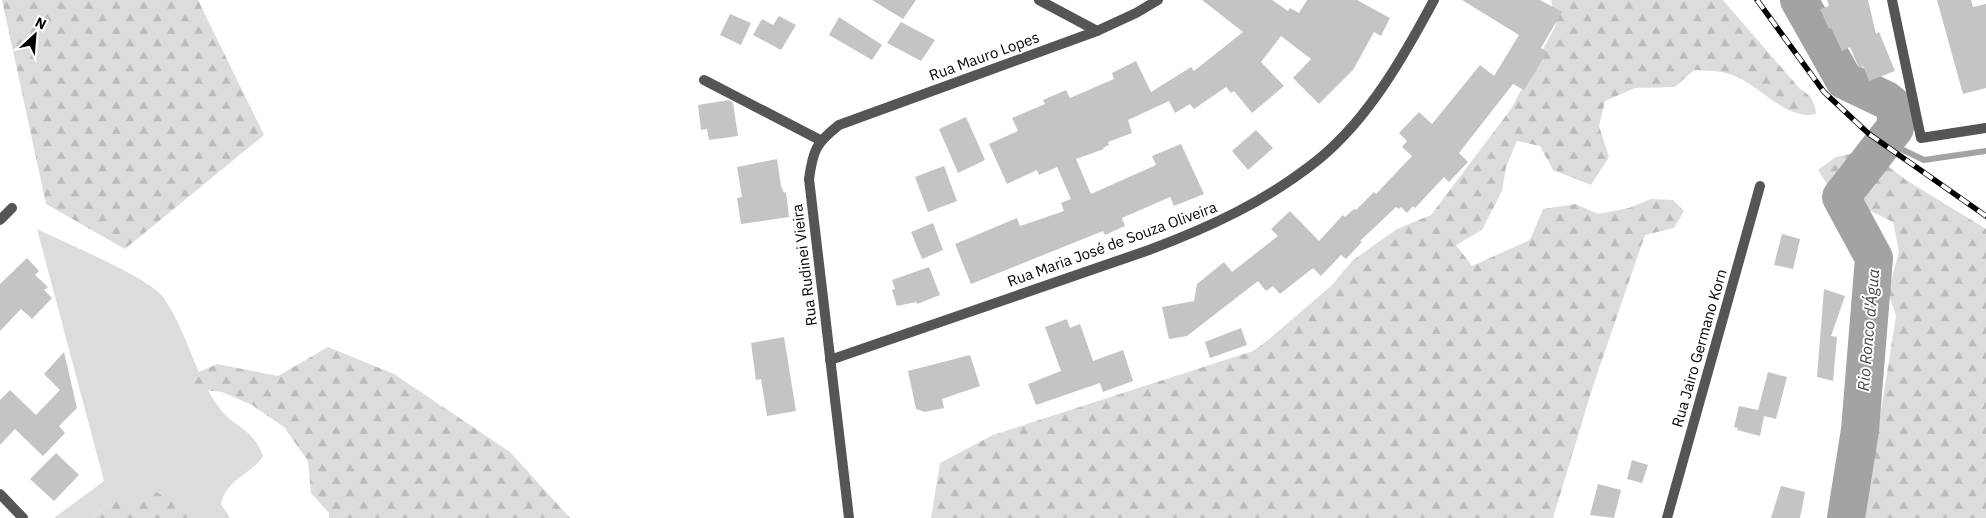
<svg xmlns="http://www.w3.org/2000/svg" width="1986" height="518" viewBox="0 0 1986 518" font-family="'IBM Plex Sans',sans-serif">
  <defs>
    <pattern id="forest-firs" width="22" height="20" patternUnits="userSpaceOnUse" patternTransform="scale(1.25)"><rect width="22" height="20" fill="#dcdcdc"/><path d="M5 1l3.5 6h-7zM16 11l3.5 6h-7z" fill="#bbb"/></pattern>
  </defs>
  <rect width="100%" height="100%" fill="#fff"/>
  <path fill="#dcdcdc" d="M37 229C63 242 150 278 163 297 187 331 194 373 218 406 233 428 253 427 263 456 250 476 228 477 221 504L230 518H197L190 510 109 503 92 518H54L104 481Z"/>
  <g fill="url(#forest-firs)">
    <path d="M2 0H198L264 135 125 249 46 204Z"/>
    <path d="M1551 0H1723L1800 89C1811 95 1815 102 1816 114 1785 122 1757 81 1729 74 1718 70 1705 71 1694 70L1675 87 1635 88 1605 101 1599 126 1609 157 1591 185 1553 170 1540 146 1517 141 1506 167 1502 191 1482 230 1456 245 1472 266 1530 240 1543 209 1576 204 1598 214 1629 208 1651 199 1673 200 1684 211 1674 228 1645 235 1593 386 1553 518H931L940 463 993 435 1253 351 1268 340 1331 286 1353 260 1397 229 1431 215 1511 109 1556 25Z"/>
    <path d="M1867 150 1906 180 1986 229V518H1864L1896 316 1888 292 1899 252 1893 222 1832 192 1818 170 1836 157Z"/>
    <path d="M328 347 394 374 510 452 570 518H329V513L311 493 308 461 284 427 252 405 222 392 193 389 186 378 217 364 278 376Z"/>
    <path d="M154 491 190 510 197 518H92L109 503Z"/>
  </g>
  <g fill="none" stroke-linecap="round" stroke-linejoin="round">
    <path stroke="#a3a3a3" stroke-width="6" d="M1895 128 1901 149 1924 160 1986 151"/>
    <path stroke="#a3a3a3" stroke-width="38" d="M1799 0 1844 80 1886 100 1897 109 1895 128 1841 197 1874 258 1860 430 1846 518"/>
  </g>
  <g fill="#c4c4c4">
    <path d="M872 0H916L903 19Z"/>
    <path d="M1202 0H1272L1288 11 1290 8 1299 13 1307 0H1357L1390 18 1381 36 1374 32 1353 70 1319 104 1293 78 1311 59 1281 36 1261 62 1284 86 1252 113 1234 91 1231 93 1226 87 1194 109 1190 104 1175 113 1169 101 1128 120 1132 133 1108 142 1109 145 1103 148 1104 149 1076 159 1091 194 1156 165 1152 156 1181 144 1204 194 1174 206 1170 197 1122 218 1125 226 1105 235 1103 231 971 284 955 244 1017 218 1020 226 1064 211 1061 203 1071 199 1057 167 1039 175 1037 170 1007 184 989 144 1018 131 1012 118 1045 104 1043 100 1066 90 1070 98 1114 79 1112 73 1136 61 1151 92 1191 67 1194 71 1243 32Z"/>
    <path d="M1462 0H1540L1562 12 1541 48 1547 52 1524 90 1513 84 1459 153 1468 162 1449 182 1444 177 1415 208 1413 206 1407 213 1401 207 1399 209 1396 207 1360 241 1362 242 1346 259 1341 255 1321 276 1313 268 1280 294 1273 286 1266 291 1258 281 1187 336 1169 339 1162 307 1194 301 1197 284 1224 262 1232 272 1278 236 1271 229 1290 211 1319 241 1343 215 1345 217 1354 209 1356 210 1374 192 1376 194 1412 156 1402 147 1407 141 1399 133 1419 112 1432 124 1480 65 1494 76 1519 35Z"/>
    <path d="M1827 0H1868L1876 34 1879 32 1895 71 1869 81 1863 66 1859 68 1850 47 1842 51 1831 28 1829 29 1820 9 1829 6Z"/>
    <path d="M1937 0H1971L1973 7 1986 4V88L1963 94Z"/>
    <path d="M730 14 751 23 741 45 720 35Z"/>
    <path d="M779 16 796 25 781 50 753 35 762 19 773 25Z"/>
    <path d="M839 17 882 45 872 60 829 35Z"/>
    <path d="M901 22 935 40 921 61 887 43Z"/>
    <path d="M729 100 733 103 738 136 709 140 707 129 701 130 698 105Z"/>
    <path d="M966 117 985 160 958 173 939 129Z"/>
    <path d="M1256 130 1273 148 1248 170 1232 151Z"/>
    <path d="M777 159 781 186 784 193 786 192 789 217 741 224 737 198 742 197 737 167Z"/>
    <path d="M944 166 957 201 928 212 915 177Z"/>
    <path d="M933 223 943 250 922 259 911 232Z"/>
    <path d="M1782 234 1800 239 1793 269 1774 265Z"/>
    <path d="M27 258 39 271 35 275 48 287 44 290 52 298 32 319 21 309 0 331V284Z"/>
    <path d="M929 267 940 295 917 304 916 302 897 306 892 290 895 289 892 280Z"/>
    <path d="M1824 289 1845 296 1831 336 1837 337 1833 381 1817 377Z"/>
    <path d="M1067 319 1070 328 1080 324 1093 361 1123 350 1133 381 1103 392 1100 383 1036 405 1028 384 1061 371 1045 327Z"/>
    <path d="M1241 328 1247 345 1210 358 1205 342Z"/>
    <path d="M784 337 796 411 767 416 761 379 756 380 751 343Z"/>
    <path d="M64 352 77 408 59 426 65 433 43 456 15 429 0 445V400L10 390 36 415 60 390 44 374Z"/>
    <path d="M970 355 980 386 942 399 944 408 925 412 916 409 908 371Z"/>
    <path d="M1768 372 1787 377 1776 419 1764 416 1760 436 1737 430 1738 428 1734 427 1739 406 1758 410Z"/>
    <path d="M56 453 79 475 54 501 30 479Z"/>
    <path d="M1632 460 1648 465 1642 483 1627 479Z"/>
    <path d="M1598 484 1621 490 1614 518 1590 515Z"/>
    <path d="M1781 486 1805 492 1800 518H1771Z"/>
  </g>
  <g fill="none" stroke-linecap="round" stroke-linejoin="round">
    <g stroke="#555" stroke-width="10">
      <path d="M1039 0 1097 31"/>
      <path d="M1892 0 1921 138 1986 128"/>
      <path d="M704 80 820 140"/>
      <path d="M0 220 12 208"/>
      <path d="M830 360 1149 250C1210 227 1267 201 1319 159 1369 118 1404 56 1434 0"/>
      <path d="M0 494 23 518"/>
      <path d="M1667 518 1760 186"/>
    </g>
    <path stroke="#555" stroke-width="10" d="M849 518 809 179C813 150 816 143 839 125L1097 31 1136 13 1158 0"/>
    <g stroke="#000" stroke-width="5.5">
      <path id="rail" d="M1757 0 1824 92 1869 134 1986 216"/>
    </g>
    <use href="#rail" stroke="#fff" stroke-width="4" stroke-dasharray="11" stroke-linecap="butt"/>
  </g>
  <g text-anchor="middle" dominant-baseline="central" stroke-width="4" stroke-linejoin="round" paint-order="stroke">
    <g font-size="15" fill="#000" stroke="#fff">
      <text transform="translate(984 56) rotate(-20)">Rua Mauro Lopes</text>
      <text transform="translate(1112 244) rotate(-20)">Rua Maria José de Souza Oliveira</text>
      <text transform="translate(804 265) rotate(-97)">Rua Rudinei Vieira</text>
      <text transform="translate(1699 348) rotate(-74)">Rua Jairo Germano Korn</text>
    </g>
    <g font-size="16" font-style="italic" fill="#444" stroke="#fff">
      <text transform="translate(1868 330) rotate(-85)">Rio Ronco d'Água</text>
    </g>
  </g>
  <g transform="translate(35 35) rotate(26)" stroke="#ffffff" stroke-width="4" paint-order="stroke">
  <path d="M0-4L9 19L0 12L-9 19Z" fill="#000000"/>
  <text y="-8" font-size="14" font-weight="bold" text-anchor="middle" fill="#000000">N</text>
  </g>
</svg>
